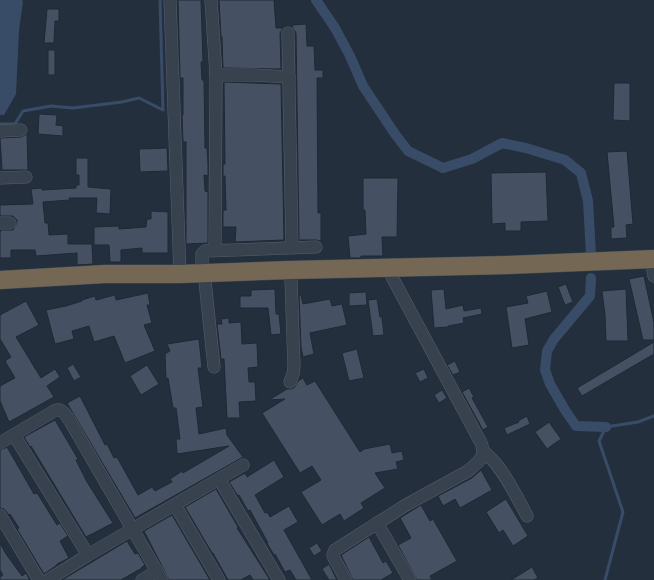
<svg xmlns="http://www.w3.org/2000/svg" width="654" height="580" viewBox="0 0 654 580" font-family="Karla,sans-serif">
  <rect width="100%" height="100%" fill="#242f3e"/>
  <path fill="#394c67" d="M0 0H22L23 2 19 30 16 94 4 115H0Z"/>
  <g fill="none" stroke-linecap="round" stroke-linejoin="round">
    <g stroke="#394c67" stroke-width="3">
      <path d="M0 124H15L23 111 51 106 73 108 122 102 139 98 163 110 160 0"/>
      <path d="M605 580 623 512 599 441 606 427 638 422 654 416"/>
    </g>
    <g stroke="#394c67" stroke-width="10">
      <path d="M316 0 335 28 350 56 363 86 395 134 408 151 443 168 472 159 502 143 526 148 565 160 581 173 588 201 591 255"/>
      <path d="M591 278 590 296 554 339 547 351 545 370 550 384 565 410 576 426 606 427"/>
    </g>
  </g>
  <g fill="#455162" stroke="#1f2835">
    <path d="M178 0H201L203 62H201L202 80H204L205 148H207L208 164V176L204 175 205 191 208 192V243L186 244V142H183L182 115H183V78H180Z"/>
    <path d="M219 0H274L276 28H283L280 33 281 69 223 68 222 37H221Z"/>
    <path d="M47 9H59V21H55L54 43H44Z"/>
    <path d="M306 24 307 46H314L315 70H323V78H317L318 213H321V241L316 240H299L296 33 292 27 293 25Z"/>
    <rect x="48" y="50" width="7" height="25"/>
    <path d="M224 82 281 84 284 240 235 242 236 227H223V210H226L225 176H223V164H225Z"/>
    <path d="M614 83H630V121L613 120Z"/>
    <path d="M39 114 57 115 56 125 63 126V136L38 134Z"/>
    <path d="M27 134 28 170H2L0 138 21 137Z"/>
    <path d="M167 148 168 171 140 172 139 149Z"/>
    <path d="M627 151 633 224 626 225 627 238 611 239V227H614L607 152Z"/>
    <path d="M76 158H88V187L111 189 110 214 96 213 97 198H69L70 200 43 202 45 223H48L49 235 68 234V244H92L93 264 77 265V253L36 256 35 250H11V258H0V232L1 230H13L17 223V220L13 216H0V205L33 204 31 189 42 188V190L76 188V185H79V175H76Z"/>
    <path d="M546 172 548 221 521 222V231H505V223L492 224 491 173Z"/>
    <path d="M363 178H398L397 237H382L383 256H361V258H350L348 236 366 234 365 210H363Z"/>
    <path d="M151 211 168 212V253H142V248L121 250V262H110L109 245H94V227L119 226V229L146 227 147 219H151Z"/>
    <path d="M644 276 654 323V340H643L629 279Z"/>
    <path d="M566 284 573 302 565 305 558 287Z"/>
    <path d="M275 289 276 314H279L281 334 271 335 268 308H240V296H251V290Z"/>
    <path d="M444 289 446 309 463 305 464 311 481 308 482 314 463 318 464 323 448 326V327L434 328 431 290Z"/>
    <path d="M626 289 628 341H606L605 315 602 291Z"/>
    <path d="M547 291 552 312 525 319 529 345 512 348 506 307 528 303 526 296Z"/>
    <path d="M366 292 367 305 349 306V293Z"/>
    <path d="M148 293 150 305H147L152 323 144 325 155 351 125 363 114 336 94 342 89 326 72 331 74 339 55 344 46 310 66 306 82 301V300L95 296 96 300 115 295 116 300Z"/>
    <path d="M301 295 303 304 330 299 332 306 342 304 347 325 310 333 314 354 303 357 301 347 299 296Z"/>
    <path d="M377 299 380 317H382L384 335 373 336 368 300Z"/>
    <path d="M26 301 39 325 16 337 41 378 55 369 60 377 47 386 54 397 9 422 0 401V386L15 378 5 361 11 357 0 339V315Z"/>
    <path d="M229 318V323L241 322 242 344 257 343 258 367 248 368 249 382H255L256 401 239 402 240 418H227L224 359H221L217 324H222L221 319Z"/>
    <path d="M199 339 202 368H198L203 407 196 408 199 434 226 428 227 435 243 457 135 518 67 403 80 396 105 445 107 444 114 458 117 457 138 495 152 487 155 491 172 482 170 479 182 471 183 473 229 446 177 454 176 439H180L176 408H173L168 378 166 379 165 354 170 351 167 344Z"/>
    <path d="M654 342V354L582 396 577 388Z"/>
    <path d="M357 349 364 378 349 381 342 353Z"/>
    <path d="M455 361 460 372 453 375 447 365Z"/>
    <path d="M73 364 81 377 74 381 67 368Z"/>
    <path d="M147 365 159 384 141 395 130 376Z"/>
    <path d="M424 369 428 378 420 382 415 373Z"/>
    <path d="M303 378 307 385 315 381 360 452 364 449 390 444 392 453 402 451 404 460 396 462 398 469 375 473 385 488 361 503 364 508 344 521 340 514 322 525 301 492 321 480 312 466 300 473 262 413 285 399 269 400 287 389H291L294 388 298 381Z"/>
    <path d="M469 388 474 397 472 398 488 427 483 430 462 392Z"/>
    <path d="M442 390 447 398 439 403 434 395Z"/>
    <path d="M527 416 530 424 507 435 504 428 519 422 518 421Z"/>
    <path d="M55 420 78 459 76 460 87 482 113 523 86 537 31 446 30 447 24 437Z"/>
    <path d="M549 422 561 439 547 449 535 432Z"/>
    <path d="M7 447 34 494 37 493 57 525 60 523 68 536 60 541 69 558 57 564V565L44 574 17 529 19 528 10 514 9 515 4 509 0 508V450Z"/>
    <path d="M274 460 284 477 255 495 265 513 267 512 270 517 289 506 298 522 284 530 312 580H296L290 570 285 572 275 554 274 555 267 543H268L250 510 248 511 239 495 238 496 229 482 245 473 247 477Z"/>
    <path d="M481 470 492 490 460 508 455 499 443 506 438 496 472 478Z"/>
    <path d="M216 489 238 527 237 528 270 580H253L250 575 241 580H228L213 553H212L185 507Z"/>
    <path d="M506 499 528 536 513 546 503 530 499 533 486 512Z"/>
    <path d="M421 505 430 521 433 519 457 561 430 576 432 580H417L398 545 411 538 400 518Z"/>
    <path d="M172 515 203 568 210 580H169L144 531Z"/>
    <path d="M369 537 383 563 386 561 393 573 381 580H353L341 555Z"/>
    <path d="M127 541 135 554 138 553 145 565 142 567V568L121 580H62Z"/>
    <path d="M0 543 6 554 22 576 26 573 30 580H0V577L3 575 0 570Z"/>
    <path d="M317 543 322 551 314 556 309 548Z"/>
    <path d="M329 564 337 580H329L322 569Z"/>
    <path d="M532 567 538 578 534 580H511Z"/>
  </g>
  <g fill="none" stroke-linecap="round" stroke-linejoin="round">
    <g stroke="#565f6c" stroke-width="13">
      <g id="minor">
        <path d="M170 0 180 274"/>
        <path d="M211 0 216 75 215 250"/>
        <path d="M288 33 292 247"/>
        <path d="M216 75H252L289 77"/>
        <path d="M0 131 21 130"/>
        <path d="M0 178 26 177"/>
        <path d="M0 223H10"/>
        <path d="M651 259 654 276"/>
        <path d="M202 273V254L205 251 316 247"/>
        <path d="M205 281 214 367"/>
        <path d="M290 382 293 374 294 366 291 279"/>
        <path d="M14 435 88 555"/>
        <path d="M0 443 54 411C62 407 66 415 70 421L162 580"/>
        <path d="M483 452C499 460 518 499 527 516"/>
        <path d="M219 479 279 580"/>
        <path d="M175 505 219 580"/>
        <path d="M0 515 39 580"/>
        <path d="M377 523 410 580"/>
        <path d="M48 580 88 555 243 465"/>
        <path d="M142 580 157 571"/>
        <path d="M346 580 334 558 333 555 335 550 406 505 468 471 478 462 482 457 483 449 481 443 392 277"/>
      </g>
    </g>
    <g stroke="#434c59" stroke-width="19">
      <path id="highway" d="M0 280 105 274H180L291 270 508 265 654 259"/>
    </g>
    <use href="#minor" stroke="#38414e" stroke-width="12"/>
    <use href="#highway" stroke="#746855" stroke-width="18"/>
  </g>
</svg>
